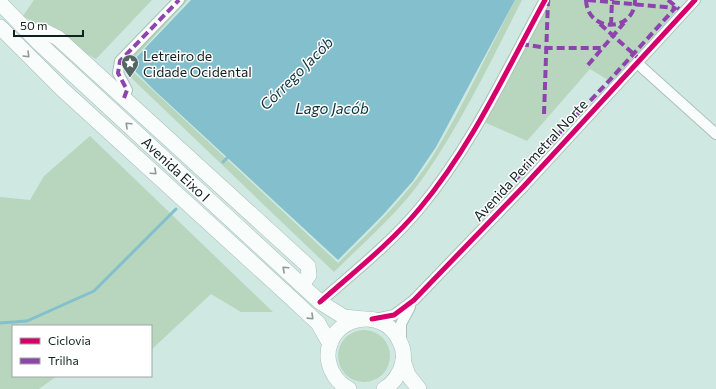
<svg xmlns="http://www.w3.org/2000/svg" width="716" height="389" viewBox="0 0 716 389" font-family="Commissioner,sans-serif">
  <rect width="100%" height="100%" fill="#d0e8e2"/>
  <g fill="#b7d6bd">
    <path d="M34 0H152L96 59 23 16Z"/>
    <path d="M183 0H188L127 66 338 263C373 228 412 192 437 149 466 101 489 49 515 0H522C492 59 463 120 425 175 401 211 365 241 334 272L123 70 122 64Z"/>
    <path d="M547 0H671L679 8 611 82 590 69 527 141 484 122Z"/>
    <path d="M90 136 273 312H241L211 294 151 350V326H13V376H57L39 389H0V197L30 200 44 176Z"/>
    <circle cx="364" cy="356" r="26"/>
  </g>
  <path fill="#83bfcc" d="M191 0H515L436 147 413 181 382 216 338 260 154 90 129 65Z"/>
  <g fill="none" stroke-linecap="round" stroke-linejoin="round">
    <g stroke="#83bfcc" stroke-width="3">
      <path d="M223 162 230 155"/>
      <path d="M0 323 27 321 94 291 176 209"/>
    </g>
    <g stroke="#acbfbb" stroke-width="12">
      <g id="street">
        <path d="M637 63 716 134"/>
        <path d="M124 98 127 90 118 73 120 61 179 0"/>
        <path d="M320 302C354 272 391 243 420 208 472 146 506 71 545 0"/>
        <path d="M375 319 394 315 414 300 524 186 695 0"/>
        <path d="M401 342V324L410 307"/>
      </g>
    </g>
    <g stroke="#acbfbb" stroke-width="16">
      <g id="secondary">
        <path d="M0 3 39 43 320 302 344 317 363 319"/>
        <path d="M0 27 62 89 290 297 318 323 330 344"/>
        <path d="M28 31H44L58 38 308 266 309 275 302 285"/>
        <path d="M403 360 408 375 419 389"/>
        <path d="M349 389C337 383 329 370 328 357 327 316 384 304 400 342 403 348 404 356 403 362 400 374 394 383 384 389"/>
      </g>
    </g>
    <use href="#street" stroke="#f8fcfb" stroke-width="10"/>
    <use href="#secondary" stroke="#f8fcfb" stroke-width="15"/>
    <g stroke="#8e44ad" stroke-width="4" stroke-dasharray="8 4" stroke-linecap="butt">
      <path d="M586 0C587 33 635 33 635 0"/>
      <path d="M588 0 675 8"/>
      <path d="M668 0 679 9"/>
      <path d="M600 24 637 57"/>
      <path d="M611 25 612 0"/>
      <path d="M521 44 547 48H602"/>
      <path d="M588 65 624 23"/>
      <path d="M124 98 127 90 118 73 120 61 179 0"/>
      <path d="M544 114 548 0"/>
      <path d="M516 179 608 82 676 7"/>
    </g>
    <g stroke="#fff" stroke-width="8">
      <g id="cycleway">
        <path d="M320 302C354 272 391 243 420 208 472 146 506 71 545 0"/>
        <path d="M372 319 394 315 414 300 524 186 695 0"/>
      </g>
    </g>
    <use href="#cycleway" stroke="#d6006c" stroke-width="5"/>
  </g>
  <defs><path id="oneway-chevron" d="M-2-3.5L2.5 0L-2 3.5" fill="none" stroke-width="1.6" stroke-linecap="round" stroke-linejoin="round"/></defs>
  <g stroke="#8f9997">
    <use href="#oneway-chevron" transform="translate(27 55) rotate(45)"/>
    <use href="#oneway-chevron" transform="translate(128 125) rotate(-137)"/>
    <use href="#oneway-chevron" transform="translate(154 172) rotate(43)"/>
    <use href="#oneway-chevron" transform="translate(285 269) rotate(-137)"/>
    <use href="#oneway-chevron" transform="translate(311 317) rotate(44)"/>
  </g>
  <defs>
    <g id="sight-pin" transform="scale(0.9)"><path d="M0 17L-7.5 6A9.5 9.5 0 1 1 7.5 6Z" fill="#536662" stroke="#fff"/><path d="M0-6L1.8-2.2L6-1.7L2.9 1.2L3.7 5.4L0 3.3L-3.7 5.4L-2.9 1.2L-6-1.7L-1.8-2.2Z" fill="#fff"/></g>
  </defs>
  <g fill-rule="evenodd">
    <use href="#sight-pin" x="130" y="63"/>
  </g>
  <g text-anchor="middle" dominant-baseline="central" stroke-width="3" stroke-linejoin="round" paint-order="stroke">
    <g font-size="14" fill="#0f201d" stroke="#fff" text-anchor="start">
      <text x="143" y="55">Letreiro de<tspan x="143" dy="16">Cidade Ocidental</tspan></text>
    </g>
    <g font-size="14" fill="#0f201d" stroke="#fff">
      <text transform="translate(530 160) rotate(-47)">Avenida Perimetral Norte</text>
      <text transform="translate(176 169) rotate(43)">Avenida Eixo I</text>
    </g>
    <g font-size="15" font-style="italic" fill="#0c323b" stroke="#fff">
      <text transform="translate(296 73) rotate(-45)">Córrego Jacób</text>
      <text x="332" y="108">Lago Jacób</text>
    </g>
  </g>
  <rect x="12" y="325" width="140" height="52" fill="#ffffff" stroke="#9fa6a5"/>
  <rect x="20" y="338" width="20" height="6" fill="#d6006c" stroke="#9fa6a5"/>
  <text x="48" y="345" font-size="12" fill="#0f201d">Ciclovia</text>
  <rect x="20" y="358" width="20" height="6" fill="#8e44ad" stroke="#9fa6a5"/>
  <text x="48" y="365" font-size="12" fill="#0f201d">Trilha</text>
  <path d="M14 30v6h69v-6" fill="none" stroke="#0f201d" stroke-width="2"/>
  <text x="20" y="30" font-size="12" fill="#0f201d" stroke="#ffffff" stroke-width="3" paint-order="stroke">50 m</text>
</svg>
